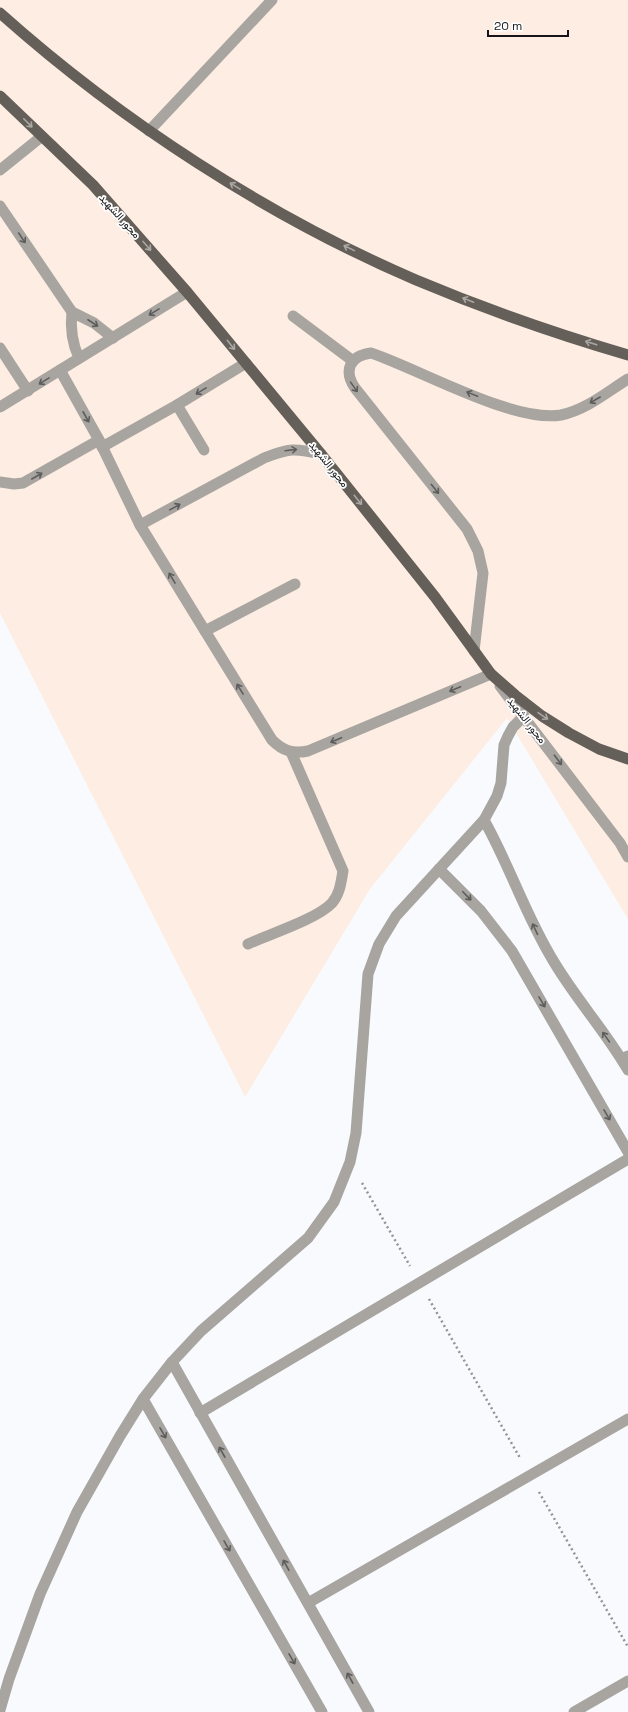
<svg xmlns="http://www.w3.org/2000/svg" width="628" height="1712" viewBox="0 0 628 1712" font-family="'Space Grotesk',Vazirmatn,sans-serif">
  <rect width="100%" height="100%" fill="#f9fafe"/>
  <path fill="#feede2" d="M0 0H628V919L507 718 370 889 245 1097 0 613Z"/>
  <g fill="none" stroke-linecap="round" stroke-linejoin="round">
    <g stroke="#939498" stroke-width="2.5" stroke-dasharray="2 3" stroke-linecap="butt">
      <path d="M362 1183 410 1266"/>
      <path d="M429 1299 520 1458"/>
      <path d="M539 1492 628 1647"/>
    </g>
    <g stroke="#a8a5a1" stroke-width="11">
      <path d="M0 170 41 137"/>
      <path d="M0 206 72 312 94 323 113 338"/>
      <path d="M72 312C70 329 72 343 79 358"/>
      <path d="M293 316 353 361"/>
      <path d="M0 348 28 391"/>
      <path d="M60 370 99 440 140 525 272 740C283 751 293 754 308 751L491 674"/>
      <path d="M177 405 204 450"/>
      <path d="M0 407 187 292"/>
      <path d="M102 447 177 405 246 363"/>
      <path d="M0 482 14 484 23 483 99 440"/>
      <path d="M140 525 264 458C289 448 295 448 321 454"/>
      <path d="M205 631 295 584"/>
      <path d="M474 651 483 573 478 551 467 529 355 388C343 370 350 356 371 353 419 369 513 423 561 415 586 410 607 392 628 379"/>
      <path d="M248 944C270 934 317 919 332 903 340 894 341 882 343 871L291 752"/>
    </g>
    <g stroke="#a8a5a1" stroke-width="11">
      <path d="M149 131 272 0"/>
      <path d="M484 820C510 866 526 917 554 962 576 999 606 1032 628 1070"/>
      <path d="M439 869 481 911 512 951 628 1152"/>
      <path d="M172 1362 369 1712"/>
      <path d="M143 1399 322 1712"/>
      <path d="M200 1413 628 1159"/>
      <path d="M308 1603 628 1419"/>
      <path d="M0 1710 9 1679 40 1594 77 1512 120 1436 143 1399 172 1362 201 1331 308 1238 334 1202 350 1162 356 1133 368 974 379 944 396 916 484 820 497 796 501 783 504 745 508 736 513 727 524 716"/>
      <path d="M574 1712 628 1681"/>
    </g>
    <g stroke="#a8a5a1" stroke-width="11">
      <path d="M500 686 620 843 628 857"/>
      <path d="M622 1059 628 1056"/>
    </g>
    <g stroke="#655f59" stroke-width="11">
      <path d="M0 13C121 121 267 216 416 280 485 309 556 334 628 355"/>
      <path d="M0 96 93 185 187 292 321 454 435 597 491 674 515 695 542 716 569 733 599 749 628 759"/>
    </g>
  </g>
  <defs><path id="oneway-shaft" d="M-6 0H5M1.5-3L5.5 0L1.5 3" fill="none" stroke-width="1.6" stroke-linecap="round" stroke-linejoin="round"/></defs>
  <g stroke="#aaa7a4">
    <use href="#oneway-shaft" transform="translate(28 123) rotate(45)"/>
    <use href="#oneway-shaft" transform="translate(235 186) rotate(-149)"/>
    <use href="#oneway-shaft" transform="translate(147 246) rotate(49)"/>
    <use href="#oneway-shaft" transform="translate(349 248) rotate(-154)"/>
    <use href="#oneway-shaft" transform="translate(468 300) rotate(-158)"/>
    <use href="#oneway-shaft" transform="translate(591 343) rotate(-162)"/>
    <use href="#oneway-shaft" transform="translate(231 345) rotate(51)"/>
    <use href="#oneway-shaft" transform="translate(358 500) rotate(51)"/>
    <use href="#oneway-shaft" transform="translate(543 716) rotate(34)"/>
  </g>
  <g stroke="#5e5d5d">
    <use href="#oneway-shaft" transform="translate(22 238) rotate(56)"/>
    <use href="#oneway-shaft" transform="translate(154 312) rotate(148)"/>
    <use href="#oneway-shaft" transform="translate(93 323) rotate(33)"/>
    <use href="#oneway-shaft" transform="translate(44 381) rotate(148)"/>
    <use href="#oneway-shaft" transform="translate(354 387) rotate(55)"/>
    <use href="#oneway-shaft" transform="translate(201 391) rotate(149)"/>
    <use href="#oneway-shaft" transform="translate(472 394) rotate(-158)"/>
    <use href="#oneway-shaft" transform="translate(595 400) rotate(150)"/>
    <use href="#oneway-shaft" transform="translate(86 417) rotate(61)"/>
    <use href="#oneway-shaft" transform="translate(291 450) rotate(-7)"/>
    <use href="#oneway-shaft" transform="translate(37 476) rotate(-30)"/>
    <use href="#oneway-shaft" transform="translate(435 489) rotate(51)"/>
    <use href="#oneway-shaft" transform="translate(175 507) rotate(-29)"/>
    <use href="#oneway-shaft" transform="translate(172 578) rotate(-121)"/>
    <use href="#oneway-shaft" transform="translate(240 689) rotate(-122)"/>
    <use href="#oneway-shaft" transform="translate(455 689) rotate(157)"/>
    <use href="#oneway-shaft" transform="translate(336 740) rotate(157)"/>
    <use href="#oneway-shaft" transform="translate(558 760) rotate(53)"/>
    <use href="#oneway-shaft" transform="translate(467 896) rotate(46)"/>
    <use href="#oneway-shaft" transform="translate(535 929) rotate(-115)"/>
    <use href="#oneway-shaft" transform="translate(542 1002) rotate(60)"/>
    <use href="#oneway-shaft" transform="translate(606 1037) rotate(-125)"/>
    <use href="#oneway-shaft" transform="translate(607 1115) rotate(60)"/>
    <use href="#oneway-shaft" transform="translate(163 1433) rotate(60)"/>
    <use href="#oneway-shaft" transform="translate(222 1452) rotate(-119)"/>
    <use href="#oneway-shaft" transform="translate(227 1546) rotate(60)"/>
    <use href="#oneway-shaft" transform="translate(286 1565) rotate(-119)"/>
    <use href="#oneway-shaft" transform="translate(292 1659) rotate(60)"/>
    <use href="#oneway-shaft" transform="translate(350 1678) rotate(-119)"/>
  </g>
  <g text-anchor="middle" dominant-baseline="central" stroke-width="3.5" stroke-linejoin="round" paint-order="stroke">
    <g font-size="11" fill="#151519" stroke="#fff">
      <text transform="translate(120 216) rotate(48)">محور الشهيد</text>
      <text transform="translate(329 464) rotate(51)">محور الشهيد</text>
      <text transform="translate(527 720) rotate(52)">محور الشهيد</text>
    </g>
  </g>
  <path d="M488 30v6h80v-6" fill="none" stroke="#151519" stroke-width="2"/>
  <text x="494" y="30" font-size="12" fill="#151519" stroke="#ffffff" stroke-width="3" paint-order="stroke">20 m</text>
</svg>
